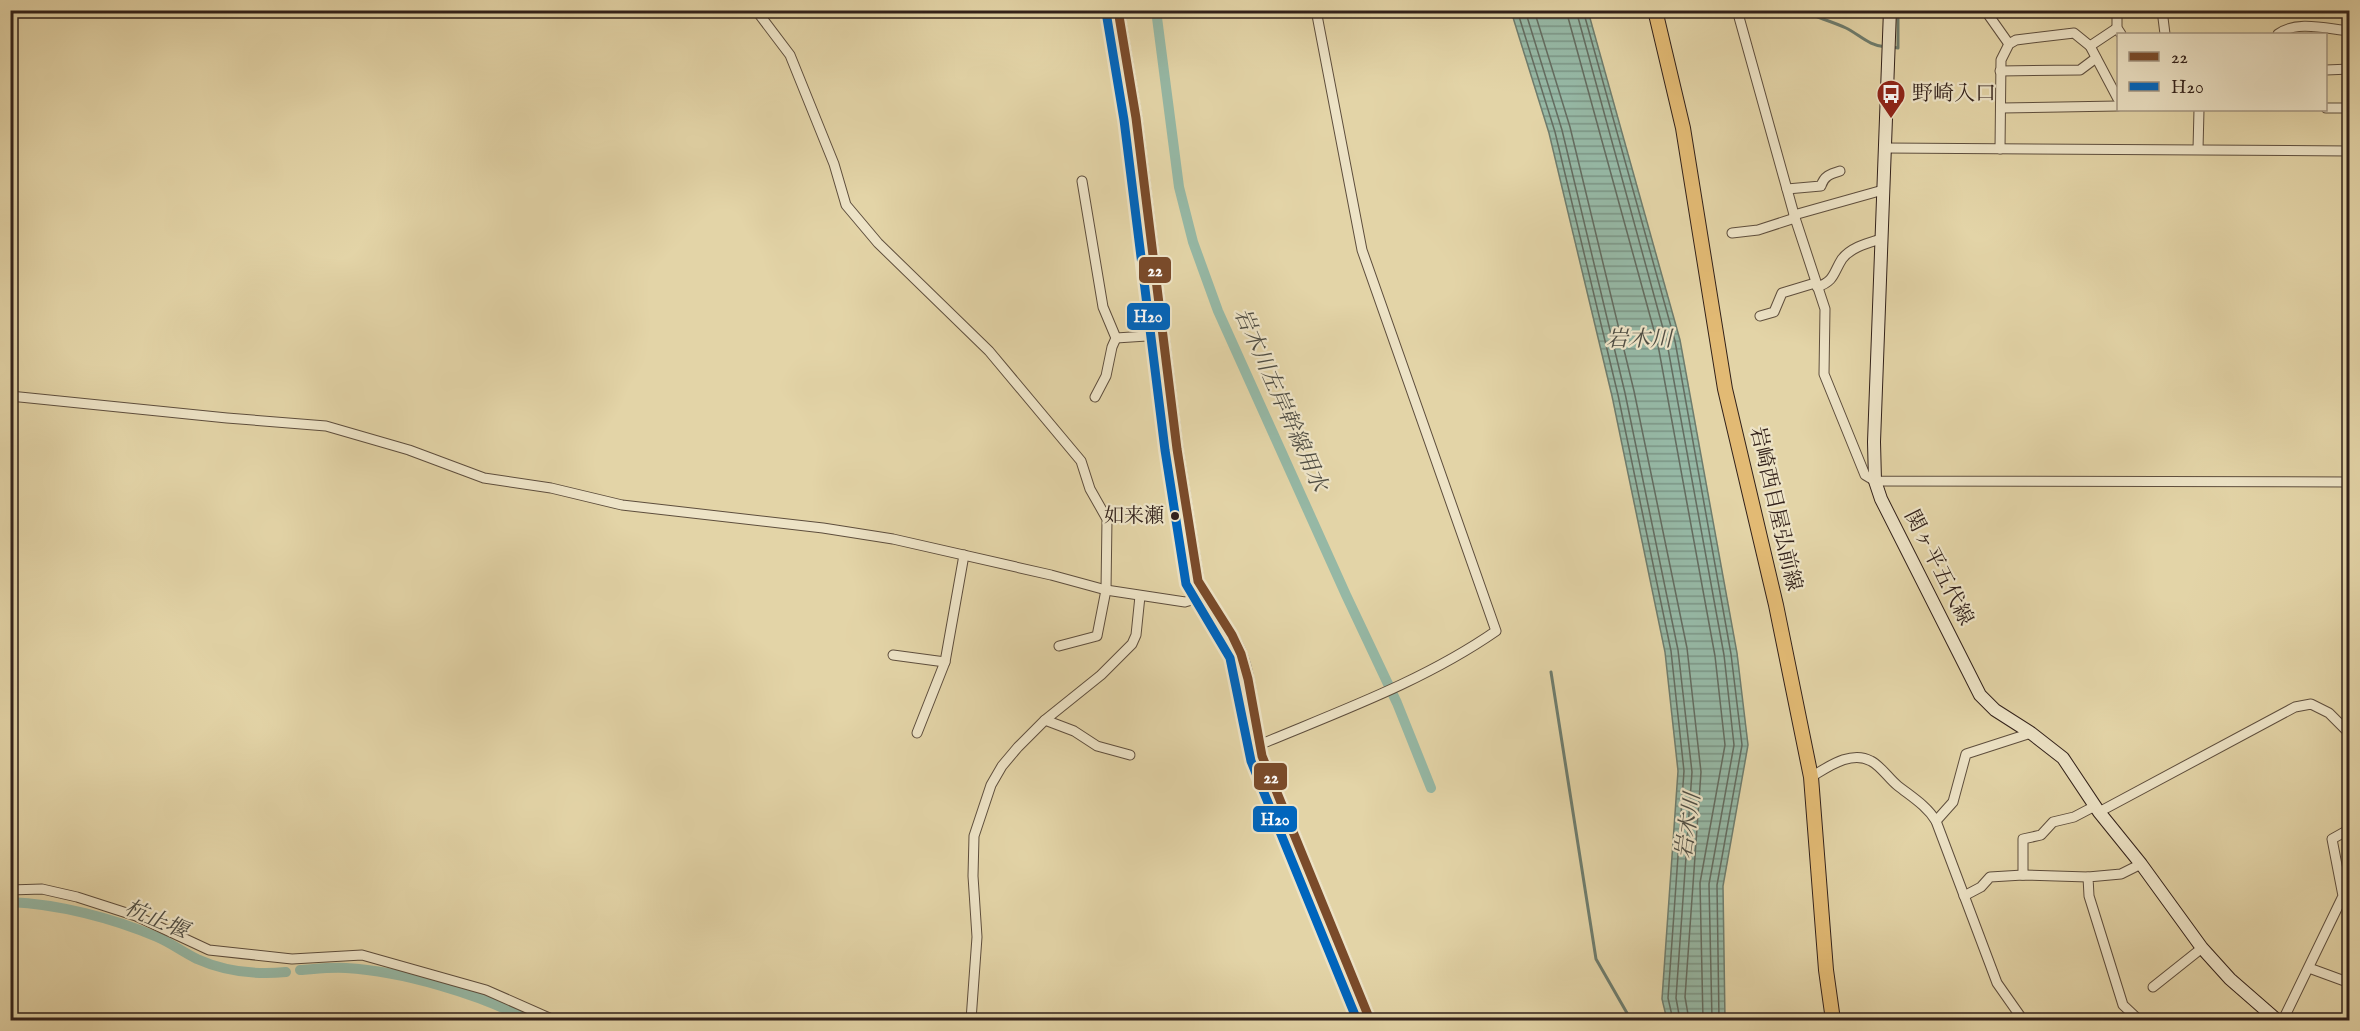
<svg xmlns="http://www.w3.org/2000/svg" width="2360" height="1031" viewBox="0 0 2360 1031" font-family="'IM FELL English','Noto Serif JP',serif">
  <defs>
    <pattern id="water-rules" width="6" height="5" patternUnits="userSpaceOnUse" patternTransform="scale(1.5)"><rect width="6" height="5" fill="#96b8a5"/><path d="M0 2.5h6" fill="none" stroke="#7b9586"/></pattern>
  </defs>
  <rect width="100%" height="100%" fill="#e3d4a7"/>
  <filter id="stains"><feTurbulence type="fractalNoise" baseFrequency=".00333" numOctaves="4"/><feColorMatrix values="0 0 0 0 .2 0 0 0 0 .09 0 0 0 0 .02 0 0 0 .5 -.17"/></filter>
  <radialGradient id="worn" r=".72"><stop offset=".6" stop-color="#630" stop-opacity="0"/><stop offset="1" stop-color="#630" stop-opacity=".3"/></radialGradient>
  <path fill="url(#water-rules)" stroke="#6e7c6d" stroke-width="1.5" d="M1511 11H1588L1680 340 1737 653 1748 745 1723 886 1725 1020H1667L1662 999 1678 771 1665 652 1612 396 1549 133Z"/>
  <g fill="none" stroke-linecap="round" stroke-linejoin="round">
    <g stroke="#646c60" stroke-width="1.5">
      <path d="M1517 10 1555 132 1618 395 1671 651 1684 771 1668 998 1673 1020"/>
      <path d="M1525 10 1562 130 1625 393 1678 650 1692 772 1676 998 1680 1020"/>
      <path d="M1534 10 1570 127 1634 391 1687 648 1701 772 1685 997 1689 1020"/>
      <path d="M1566 10 1658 345 1715 656 1725 745 1700 883 1703 1020"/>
      <path d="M1576 10 1667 343 1724 655 1734 745 1709 884 1712 1020"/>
      <path d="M1583 10 1675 341 1731 654 1742 745 1717 885 1719 1020"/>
    </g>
    <g stroke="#6e7c6d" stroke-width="3">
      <path d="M1800 10C1815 17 1831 21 1846 28 1860 35 1869 46 1886 47"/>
      <path d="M1892 47 1898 48V10"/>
      <path d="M1551 672 1596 959 1631 1020"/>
    </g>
    <g stroke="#96b8a5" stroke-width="10">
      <path d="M1156 10 1179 187 1193 242 1218 311 1346 595 1397 703 1431 788"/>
      <path d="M10 902C58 904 113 918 157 937 171 943 183 952 197 959 226 972 256 975 286 972"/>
      <path d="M300 970C315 969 331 967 346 968 401 971 480 994 528 1020"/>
    </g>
    <g stroke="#5e4e3d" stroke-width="11">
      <g id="minor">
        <path d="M756 10 790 55 834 164 846 205 878 243 989 351 1081 461 1090 489 1107 519 1106 590 1097 636 1059 646"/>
        <path d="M1737 10 1795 218 1825 309 1824 374 1865 475 1875 481 2350 482"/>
        <path d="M1985 10 2009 44"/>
        <path d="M2117 10V28L2121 34"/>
        <path d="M2162 10 2165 34"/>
        <path d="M2278 34C2297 20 2327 29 2350 31"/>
        <path d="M2090 46 2117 28"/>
        <path d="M2326 70 2350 69"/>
        <path d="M2000 71 2080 70 2096 58"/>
        <path d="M2002 108 2118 106"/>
        <path d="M2326 108H2350"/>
        <path d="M1885 148 2350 151"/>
        <path d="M2000 149 2001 60 2009 44 2016 40 2074 33 2090 46 2118 99"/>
        <path d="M2198 149 2199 110"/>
        <path d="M1082 181 1103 307 1116 338 1112 347 1106 376 1095 397"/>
        <path d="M1787 189 1821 186C1824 176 1830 174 1840 171"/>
        <path d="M1794 215 1883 190"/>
        <path d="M1732 233 1758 230 1795 218"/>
        <path d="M1817 287C1835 281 1833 273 1842 259 1851 247 1868 243 1881 239"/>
        <path d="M1760 316 1774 312 1782 293 1815 283"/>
        <path d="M1116 338 1162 335"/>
        <path d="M10 396 227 418 326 426 409 450 484 478 551 488 622 505 823 528 893 539 1051 575 1106 590 1185 602 1205 596"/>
        <path d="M893 655 945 662"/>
        <path d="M1045 720 1074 731 1097 746 1130 755"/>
        <path d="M917 733 945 662 964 555"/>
        <path d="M1259 745C1340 711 1424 681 1496 631L1362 250 1316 10"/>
        <path d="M1811 777C1828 767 1851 750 1871 761 1881 766 1889 779 1898 786 1912 797 1927 806 1936 821L1997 983 2023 1020"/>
        <path d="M2099 812 2295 707 2311 704 2329 713 2350 734"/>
        <path d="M1936 821 1953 802 1966 754 2031 733"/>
        <path d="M2023 875V839L2041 835 2053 822 2074 817 2095 806"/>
        <path d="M10 890 42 889 77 897 136 916 209 950 292 959 362 955 486 990 554 1020"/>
        <path d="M1964 896 1981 887 1990 877 2023 875 2088 877"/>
        <path d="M2309 968 2350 983"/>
        <path d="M2153 987 2202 948"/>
        <path d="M971 1020 977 937 973 876 974 836 991 785 1002 766 1018 747 1045 720 1101 675 1132 644 1136 635 1140 596"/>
        <path d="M2139 1020 2123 1005 2089 896 2088 877 2121 874 2141 864"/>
        <path d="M2283 1020 2343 896 2332 839 2350 829"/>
      </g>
    </g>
    <g stroke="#5e4e3d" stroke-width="13">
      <path id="tertiary" d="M1118 10 1136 118 1177 449 1198 581C1210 607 1231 627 1241 654 1253 686 1252 723 1262 756L1370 1020"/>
    </g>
    <g stroke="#32211a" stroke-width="14">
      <path id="secondary" d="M1890 10 1874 442 1875 481 1881 499 1980 695 1995 710 2031 733 2063 758 2099 812 2141 864 2202 948 2230 979 2277 1020"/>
    </g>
    <g stroke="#32211a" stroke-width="16">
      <path id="primary" d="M1655 10 1683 128 1725 389 1776 605 1811 777 1826 970 1833 1020"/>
    </g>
    <use href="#minor" stroke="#ede3c6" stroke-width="9"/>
    <use href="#tertiary" stroke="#ede3c6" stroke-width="10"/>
    <use href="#secondary" stroke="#ede3c6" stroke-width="12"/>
    <use href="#primary" stroke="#e2ba74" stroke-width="14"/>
    <g stroke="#ede3c6" stroke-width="14">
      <path id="bus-1" d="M1118 10 1136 118 1177 449 1198 581 1232 635 1241 654 1248 679 1262 756 1370 1020"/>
    </g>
    <g stroke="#ede3c6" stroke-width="14">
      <path id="bus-2" d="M1106 12 1124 120 1165 450 1186 584 1230 658 1251 761 1357 1020"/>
    </g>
    <use href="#bus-1" stroke="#7a4b2a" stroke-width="9"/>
    <use href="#bus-2" stroke="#0065bd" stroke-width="9"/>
  </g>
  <defs>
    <g id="bus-pin" transform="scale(1.5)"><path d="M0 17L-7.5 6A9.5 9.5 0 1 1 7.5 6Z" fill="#8f2418" stroke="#ede3c6"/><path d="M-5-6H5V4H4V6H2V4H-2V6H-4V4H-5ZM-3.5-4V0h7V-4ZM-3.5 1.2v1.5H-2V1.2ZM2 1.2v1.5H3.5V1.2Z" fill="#fff"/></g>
  </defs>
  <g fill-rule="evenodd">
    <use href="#bus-pin" x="1891" y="94"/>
  </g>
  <circle fill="#32211a" stroke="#ede3c6" stroke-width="2" cx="1175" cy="516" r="5"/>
  <g text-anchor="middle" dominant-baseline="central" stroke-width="4.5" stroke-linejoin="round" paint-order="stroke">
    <g font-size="20" fill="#32211a" stroke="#ede3c6" text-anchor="end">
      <text x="1164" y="516">如来瀬</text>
    </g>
    <g font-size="21" fill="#32211a" stroke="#ede3c6" text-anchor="start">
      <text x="1912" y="94">野崎入口</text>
    </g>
    <g font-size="21" fill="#32211a" stroke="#ede3c6">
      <text transform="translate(1775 509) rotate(77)">岩崎西目屋弘前線</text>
      <text transform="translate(1938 568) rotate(63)">関ヶ平五代線</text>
    </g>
    <g font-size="22" font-style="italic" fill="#504e44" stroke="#ede3c6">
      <text x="1639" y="340">岩木川</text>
      <text transform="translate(1280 400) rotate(66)">岩木川左岸幹線用水</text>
      <text transform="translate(1689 826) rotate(-82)">岩木川</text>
      <text transform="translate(156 920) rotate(23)">杭止堰</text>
    </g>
  </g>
  <g stroke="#ede3c6" stroke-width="2">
    <rect x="1138" y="256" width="34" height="28" rx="6" fill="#7a4b2a"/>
    <rect x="1126" y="302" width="45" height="29" rx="6" fill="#0065bd"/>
    <rect x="1253" y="762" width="35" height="29" rx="6" fill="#7a4b2a"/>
    <rect x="1252" y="805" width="46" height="28" rx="6" fill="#0065bd"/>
  </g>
  <g font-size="16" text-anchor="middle" font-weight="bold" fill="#fff">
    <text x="1155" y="276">22</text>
    <text x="1148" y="322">H20</text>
    <text x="1271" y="783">22</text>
    <text x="1275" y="825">H20</text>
  </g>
  <rect width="2360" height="1031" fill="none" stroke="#e3d4a7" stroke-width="36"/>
  <rect x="12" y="12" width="2336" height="1007" fill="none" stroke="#32211a" stroke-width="3"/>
  <rect x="18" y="18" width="2324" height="995" fill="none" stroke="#32211a" stroke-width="1.5"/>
  <rect x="2117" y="33" width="210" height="78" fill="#ede3c6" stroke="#a29581" stroke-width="1.5"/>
  <rect x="2129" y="52" width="30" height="9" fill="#7a4b2a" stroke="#a29581" stroke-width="1.5"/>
  <text x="2171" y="63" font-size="18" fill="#32211a">22</text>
  <rect x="2129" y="82" width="30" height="9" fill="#0065bd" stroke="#a29581" stroke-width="1.5"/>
  <text x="2171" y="93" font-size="18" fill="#32211a">H20</text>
  <rect width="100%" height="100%" filter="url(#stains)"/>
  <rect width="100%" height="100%" fill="url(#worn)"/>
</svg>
